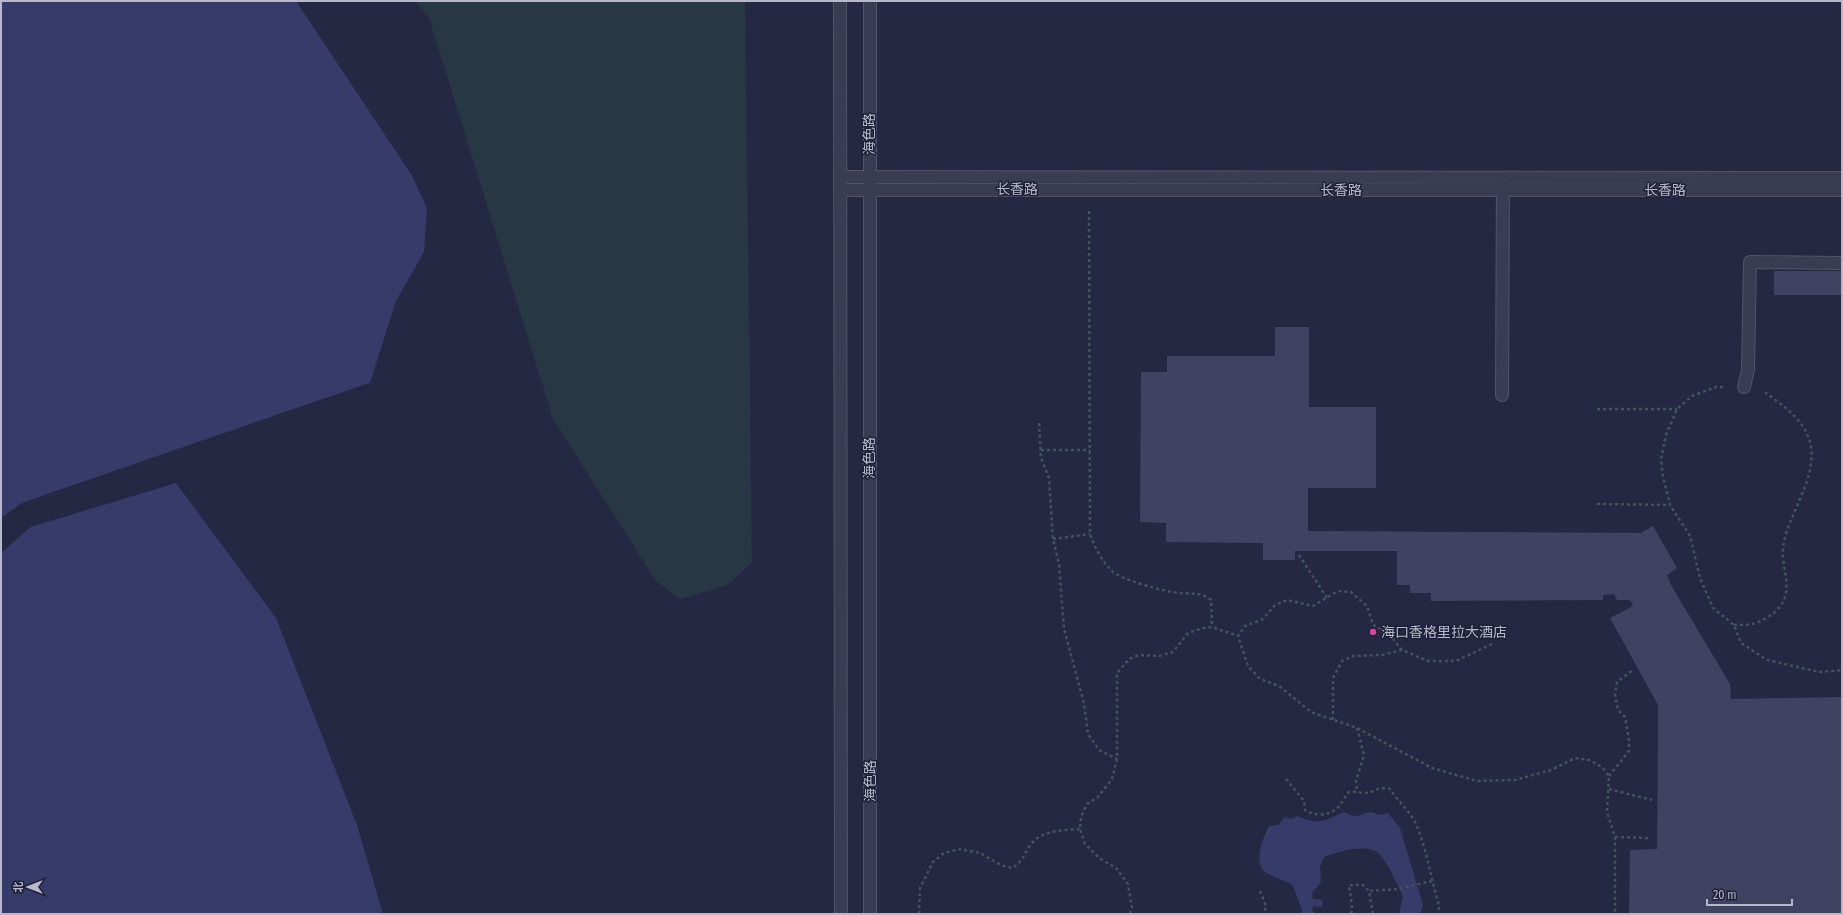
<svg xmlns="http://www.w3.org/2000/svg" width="1843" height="915" viewBox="0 0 1843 915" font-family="'Fira Sans Condensed','Noto Sans SC',sans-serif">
  <rect width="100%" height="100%" fill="#252843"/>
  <path fill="#273744" d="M415 1H745L752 562 728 585 680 599 656 581 553 419 429 18Z"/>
  <g fill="#363b69">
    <path d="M1 1H296L411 174 427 208 424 252 396 301 370 383 22 503 1 518Z"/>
    <path d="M176 483 276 618 357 825 383 914H1V553L30 527Z"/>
    <path d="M1344 812C1358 820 1358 814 1371 812L1380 815 1388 813 1400 828 1423 905 1420 914H1399L1403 896C1396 883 1390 866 1380 855 1370 842 1337 852 1324 857L1320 867 1321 882 1312 893 1313 899 1323 900 1322 907 1313 906 1312 911 1317 914H1301L1302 910 1292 884C1286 881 1270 876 1265 872 1253 861 1263 838 1269 826L1278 825 1285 817 1291 819 1297 816C1321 825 1321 822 1344 812Z"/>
  </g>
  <g fill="#252843">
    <path d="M372 382 370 385 23 504 1 520V518L22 503Z"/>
    <path d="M176 481 178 482 30 527 1 553V550L29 525Z"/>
  </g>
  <g fill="#3f4260">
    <rect x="1774" y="271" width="68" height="24"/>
    <path d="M1275 327H1309V407H1376V488H1308V531L1641 533 1653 526 1677 568 1667 575 1671 585 1730 684 1731 699 1842 697V914H1629L1630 850 1657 849 1658 736V705L1610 618 1633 606 1630 600H1617L1614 594 1603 595V600L1431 601V593H1410V585H1397V551H1295V560H1263V543L1166 542V523L1140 522 1141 372H1167V356H1275Z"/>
  </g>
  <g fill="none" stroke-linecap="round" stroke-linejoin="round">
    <g stroke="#52546a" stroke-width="14">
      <g id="service">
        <path d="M1744 387 1748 370 1750 262 1842 263"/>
        <path d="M1502 395 1503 180"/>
      </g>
    </g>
    <g stroke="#52546a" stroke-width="14">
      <g id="tertiary">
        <path d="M840 1 841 914"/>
        <path d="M870 1V914"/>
        <path d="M840 177 1842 178"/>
        <path d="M840 190H1842"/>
      </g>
    </g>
    <g stroke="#42535d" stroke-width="2.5" stroke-dasharray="3 3" stroke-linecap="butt">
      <path d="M1089 211 1090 534C1095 548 1101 560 1112 571 1122 580 1165 592 1179 593 1191 594 1202 592 1211 600L1212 627"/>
      <path d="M1723 387H1716L1692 396 1677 409 1666 435 1661 459 1663 477 1670 505 1690 536 1700 578 1713 608 1734 625 1741 643 1767 660 1819 672 1842 670"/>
      <path d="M1597 409H1677"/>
      <path d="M1039 423 1041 458 1049 478 1053 539 1059 564 1064 629 1084 703 1088 734 1099 750 1117 759"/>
      <path d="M1041 450H1090"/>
      <path d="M1597 504 1670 505"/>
      <path d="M1053 539 1090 534"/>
      <path d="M1299 555 1327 598"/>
      <path d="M1734 625C1739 625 1746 625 1752 624 1759 623 1774 614 1778 609 1795 590 1781 569 1783 548 1787 514 1819 478 1810 442 1804 419 1781 404 1763 391"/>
      <path d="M1492 644 1456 661H1428L1402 650 1388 633 1373 625 1367 606 1351 592 1338 591 1313 606 1287 600 1275 605 1263 619 1245 626 1238 636 1248 666 1260 679 1279 686 1311 712 1357 728 1432 768 1477 781 1515 780 1551 770 1575 758 1589 760 1602 767 1609 776 1607 812 1615 837V914"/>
      <path d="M1333 720V678L1342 661 1353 656 1382 655 1402 650"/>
      <path d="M1357 728 1364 755 1356 781 1357 791"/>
      <path d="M1609 776 1629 751V740L1625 717 1618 710 1615 695 1617 682 1633 670"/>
      <path d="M1286 779 1304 801 1305 810C1315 817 1332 816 1340 805 1343 801 1345 796 1349 792 1355 791 1360 793 1365 793 1376 793 1374 786 1390 789 1397 800 1412 814 1416 824 1427 850 1431 879 1439 905V914"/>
      <path d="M1609 789 1652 800"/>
      <path d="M1615 837 1648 838"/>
      <path d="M1260 891 1266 906 1264 914"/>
      <path d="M1370 891 1397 889 1432 881"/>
      <path d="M919 914 920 888 933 862 944 853 961 849 980 853 1001 865 1012 868C1025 861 1025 849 1034 841 1046 830 1065 830 1080 829"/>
      <path d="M1130 914 1132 908 1128 884 1116 868 1099 858 1085 844 1080 829 1081 817 1087 804 1098 797 1112 779 1117 759V673L1129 659 1139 655 1159 656 1173 652 1188 633 1200 629 1212 627 1238 636"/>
      <path d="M1351 914 1352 906 1349 885H1363L1369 891 1373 914"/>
    </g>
    <use href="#service" stroke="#393c52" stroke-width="12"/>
    <use href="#tertiary" stroke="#393c52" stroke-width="12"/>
  </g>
  <circle fill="#d1479c" stroke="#1e2038" stroke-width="1.5" cx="1373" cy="632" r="4"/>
  <g text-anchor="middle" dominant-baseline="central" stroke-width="3" stroke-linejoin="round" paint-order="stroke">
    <g font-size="14" fill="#b7b8cc" stroke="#1e2038">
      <text transform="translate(869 134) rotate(-90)">海色路</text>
      <text x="1017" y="189">长香路</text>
      <text x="1341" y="190">长香路</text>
      <text x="1665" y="190">长香路</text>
      <text transform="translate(869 458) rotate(-90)">海色路</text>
      <text transform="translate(870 781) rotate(-90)">海色路</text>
    </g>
    <g font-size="14" fill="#b7b8cc" stroke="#1e2038" text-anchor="start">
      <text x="1381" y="632">海口香格里拉大酒店</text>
    </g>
  </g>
  <rect width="1843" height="915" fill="none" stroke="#b7b8cc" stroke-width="4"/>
  <g transform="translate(28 887) rotate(270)" stroke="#1e2038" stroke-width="3" paint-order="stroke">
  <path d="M0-3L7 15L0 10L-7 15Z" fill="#b7b8cc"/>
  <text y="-6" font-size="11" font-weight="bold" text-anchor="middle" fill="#b7b8cc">北</text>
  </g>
  <path d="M1707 899v6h85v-6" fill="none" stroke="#b7b8cc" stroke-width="2"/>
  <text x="1713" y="899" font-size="12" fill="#b7b8cc" stroke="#1e2038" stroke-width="3" paint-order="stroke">20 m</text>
</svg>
